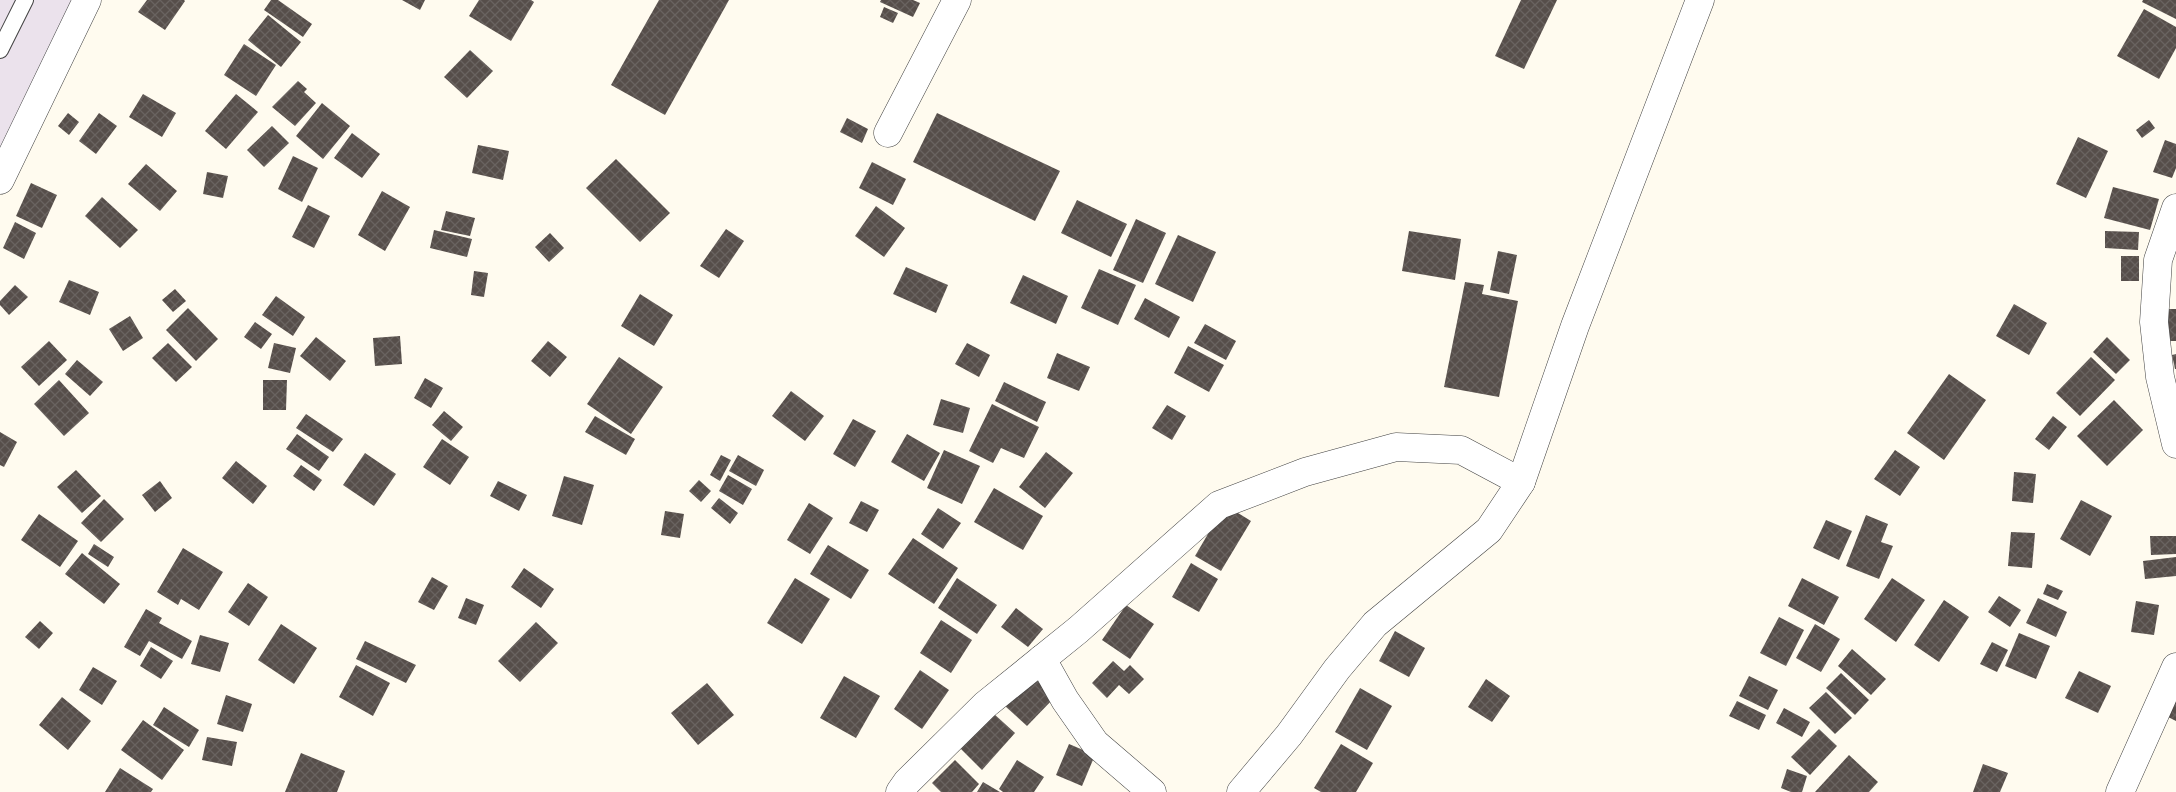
<svg xmlns="http://www.w3.org/2000/svg" width="2176" height="792" viewBox="0 0 2176 792" font-family="Lora,serif">
  <defs>
    <pattern id="building-cross-hatch" width="8" height="8" patternUnits="userSpaceOnUse" patternTransform="scale(1.25)"><rect width="8" height="8" fill="#564e4a"/><path d="M0 0l8 8M0 8l8-8" fill="none" stroke="#696360"/></pattern>
  </defs>
  <rect width="100%" height="100%" fill="#fffbef"/>
  <path fill="#ebe2ec" d="M0 0H89L0 178Z"/>
  <g fill="url(#building-cross-hatch)">
    <path d="M147 0H184L185 1 165 30 138 12Z"/>
    <path d="M271 0H278L312 24 303 37 264 10Z"/>
    <path d="M402 0H425L420 10Z"/>
    <path d="M479 0H531L534 2 511 41 469 16Z"/>
    <path d="M659 0H729L665 115 611 85Z"/>
    <path d="M881 0H913L920 3 913 17 880 2Z"/>
    <path d="M1521 0H1557L1524 69 1495 56Z"/>
    <path d="M2143 0H2176V19L2142 2Z"/>
    <path d="M884 7 898 13 893 23 880 17Z"/>
    <path d="M2144 9 2176 27V48L2159 79 2117 56Z"/>
    <path d="M268 15 301 42 281 67 248 40Z"/>
    <path d="M244 44 276 65 256 96 224 75Z"/>
    <path d="M470 50 493 71 467 98 444 77Z"/>
    <path d="M298 81 307 89 304 92 316 103 295 126 272 107Z"/>
    <path d="M143 94 176 113 162 137 129 117Z"/>
    <path d="M236 94 258 112 226 149 205 131Z"/>
    <path d="M322 103 350 126 323 159 296 136Z"/>
    <path d="M68 113 79 122 69 135 58 126Z"/>
    <path d="M99 113 117 126 96 154 79 141Z"/>
    <path d="M937 113 1060 171 1035 221 913 162Z"/>
    <path d="M847 118 868 129 862 143 840 132Z"/>
    <path d="M2149 120 2155 128 2142 138 2136 130Z"/>
    <path d="M272 126 289 143 264 167 247 150Z"/>
    <path d="M352 133 380 154 362 178 334 158Z"/>
    <path d="M2078 137 2108 151 2086 198 2056 184Z"/>
    <path d="M2165 140 2176 144V168L2172 178 2153 172Z"/>
    <path d="M478 145 509 151 503 180 472 173Z"/>
    <path d="M293 156 318 168 302 202 278 189Z"/>
    <path d="M616 159 670 213 640 242 586 188Z"/>
    <path d="M872 162 906 179 893 205 859 188Z"/>
    <path d="M146 164 177 191 160 211 128 184Z"/>
    <path d="M207 172 228 176 223 198 203 194Z"/>
    <path d="M31 183 57 195 42 228 16 216Z"/>
    <path d="M2113 187 2159 199 2150 230 2104 218Z"/>
    <path d="M382 191 410 207 385 251 358 235Z"/>
    <path d="M102 197 138 230 120 248 85 216Z"/>
    <path d="M1077 200 1127 224 1111 257 1061 233Z"/>
    <path d="M308 205 330 216 314 248 292 237Z"/>
    <path d="M876 206 905 228 884 257 855 236Z"/>
    <path d="M446 211 475 218 470 236 441 230Z"/>
    <path d="M1136 219 1166 233 1143 283 1113 270Z"/>
    <path d="M15 222 36 233 24 259 3 248Z"/>
    <path d="M726 229 744 241 719 278 700 266Z"/>
    <path d="M434 230 472 239 467 257 430 248Z"/>
    <path d="M1409 231 1461 239 1455 280 1402 271Z"/>
    <path d="M2105 231 2139 232 2138 250 2105 248Z"/>
    <path d="M550 233 564 248 549 262 535 247Z"/>
    <path d="M1178 235 1216 252 1193 302 1155 284Z"/>
    <path d="M1498 251 1517 255 1509 294 1490 290Z"/>
    <rect x="2121" y="256" width="18" height="25"/>
    <path d="M906 267 948 285 936 313 893 294Z"/>
    <path d="M1099 269 1136 285 1118 325 1081 308Z"/>
    <path d="M474 271 488 273 484 297 471 295Z"/>
    <path d="M1023 275 1068 296 1056 324 1010 303Z"/>
    <path d="M69 280 99 292 90 315 59 302Z"/>
    <path d="M1465 282 1484 285 1482 294 1518 301 1499 397 1444 387Z"/>
    <path d="M15 285 28 297 9 315 0 305V301Z"/>
    <path d="M175 289 186 301 173 312 162 300Z"/>
    <path d="M640 294 673 315 654 346 621 326Z"/>
    <path d="M276 296 305 317 293 336 262 315Z"/>
    <path d="M1145 298 1180 317 1169 338 1134 319Z"/>
    <path d="M2014 304 2047 323 2029 355 1996 336Z"/>
    <path d="M188 308 218 339 196 361 166 330Z"/>
    <path d="M2164 309H2176V341H2163Z"/>
    <path d="M130 316 143 338 123 351 109 329Z"/>
    <path d="M255 322 272 334 261 349 244 337Z"/>
    <path d="M1205 324 1236 341 1226 360 1194 343Z"/>
    <path d="M400 336 402 364 375 366 373 338Z"/>
    <path d="M316 337 346 361 330 381 300 356Z"/>
    <path d="M2107 337 2130 360 2116 374 2093 352Z"/>
    <path d="M49 341 67 360 39 386 21 367Z"/>
    <path d="M548 341 567 357 550 377 531 361Z"/>
    <path d="M168 343 192 367 176 382 152 358Z"/>
    <path d="M274 343 296 348 290 373 268 368Z"/>
    <path d="M967 343 990 355 979 377 955 364Z"/>
    <path d="M1188 346 1224 365 1209 392 1174 373Z"/>
    <path d="M1057 353 1090 367 1079 391 1047 378Z"/>
    <path d="M2176 354V369H2175L2172 355Z"/>
    <path d="M619 357 663 387 631 434 587 404Z"/>
    <path d="M2091 357 2115 380 2080 416 2056 393Z"/>
    <path d="M77 360 103 382 90 396 65 374Z"/>
    <path d="M1949 374 1986 400 1944 460 1907 433Z"/>
    <path d="M425 378 443 388 431 408 414 398Z"/>
    <path d="M59 380 89 413 64 436 34 404Z"/>
    <path d="M263 380H287L286 410H263Z"/>
    <path d="M1004 382 1046 402 1037 422 995 401Z"/>
    <path d="M791 391 824 416 805 441 772 416Z"/>
    <path d="M941 399 970 408 963 433 933 425Z"/>
    <path d="M2114 400 2143 430 2107 466 2077 436Z"/>
    <path d="M992 404 1039 427 1024 458 1001 448 993 463 969 451Z"/>
    <path d="M1167 405 1186 416 1172 440 1152 428Z"/>
    <path d="M444 411 463 427 451 441 432 425Z"/>
    <path d="M306 414 343 439 333 452 296 428Z"/>
    <path d="M595 416 635 439 626 455 585 432Z"/>
    <path d="M2053 416 2067 427 2049 450 2035 439Z"/>
    <path d="M853 419 876 431 855 467 833 454Z"/>
    <path d="M0 432 17 442 4 467 0 465Z"/>
    <path d="M297 434 329 457 319 471 286 449Z"/>
    <path d="M907 434 940 453 924 481 891 462Z"/>
    <path d="M442 439 469 457 450 485 423 467Z"/>
    <path d="M944 450 980 466 962 504 927 488Z"/>
    <path d="M1895 450 1920 467 1900 496 1874 479Z"/>
    <path d="M1046 452 1073 473 1045 508 1019 487Z"/>
    <path d="M365 453 396 474 374 506 343 485Z"/>
    <path d="M721 455 731 460 720 481 710 475Z"/>
    <path d="M738 455 764 470 756 486 729 471Z"/>
    <path d="M236 461 267 486 253 504 222 478Z"/>
    <path d="M301 465 322 480 314 491 293 476Z"/>
    <path d="M76 470 101 496 82 513 57 487Z"/>
    <path d="M2014 472 2036 474 2033 503 2012 501Z"/>
    <path d="M728 475 752 489 743 505 719 491Z"/>
    <path d="M564 476 594 485 582 525 552 516Z"/>
    <path d="M699 480 711 491 701 502 689 491Z"/>
    <path d="M160 481 172 498 155 512 142 495Z"/>
    <path d="M498 481 527 495 519 511 490 496Z"/>
    <path d="M994 488 1043 516 1023 550 974 522Z"/>
    <path d="M719 498 738 513 730 524 711 508Z"/>
    <path d="M104 499 124 519 101 542 81 523Z"/>
    <path d="M2081 500 2112 516 2090 556 2060 539Z"/>
    <path d="M861 501 879 510 867 532 849 523Z"/>
    <path d="M809 503 833 518 810 554 787 540Z"/>
    <path d="M1225 505 1251 521 1221 571 1195 556Z"/>
    <path d="M938 508 961 523 943 549 921 534Z"/>
    <path d="M665 511 684 514 680 538 661 535Z"/>
    <path d="M39 514 78 541 60 567 21 540Z"/>
    <path d="M1866 515 1888 524 1881 542 1893 546 1879 579 1846 566Z"/>
    <path d="M1826 520 1852 531 1839 560 1813 548Z"/>
    <path d="M2011 532 2035 533 2032 568 2008 566Z"/>
    <path d="M2150 536H2176V554L2151 555Z"/>
    <path d="M913 538 958 568 934 604 888 574Z"/>
    <path d="M94 544 114 557 108 567 88 554Z"/>
    <path d="M828 545 869 570 851 599 810 574Z"/>
    <path d="M183 548 223 572 199 610 181 599 178 605 157 592Z"/>
    <path d="M82 553 120 584 104 604 65 574Z"/>
    <path d="M2176 557V576L2145 579 2143 561Z"/>
    <path d="M1191 563 1218 579 1199 612 1172 597Z"/>
    <path d="M524 568 554 589 541 608 511 587Z"/>
    <path d="M432 577 448 586 434 610 418 602Z"/>
    <path d="M795 578 830 599 802 644 767 623Z"/>
    <path d="M957 578 997 605 977 634 938 608Z"/>
    <path d="M1802 578 1839 597 1824 625 1788 606Z"/>
    <path d="M1892 578 1925 600 1896 642 1864 619Z"/>
    <path d="M248 583 268 597 249 626 228 612Z"/>
    <path d="M2047 584 2063 591 2058 600 2043 594Z"/>
    <path d="M1999 596 2021 610 2010 627 1988 612Z"/>
    <path d="M466 598 484 605 476 625 458 618Z"/>
    <path d="M2038 598 2067 612 2056 637 2026 623Z"/>
    <path d="M1944 600 1969 617 1939 662 1914 645Z"/>
    <path d="M2136 601 2159 605 2154 635 2131 632Z"/>
    <path d="M1126 605 1154 624 1130 659 1102 640Z"/>
    <path d="M1016 608 1043 629 1028 647 1001 627Z"/>
    <path d="M146 609 162 618 159 623 192 641 182 659 149 641 140 656 124 647Z"/>
    <path d="M1779 617 1804 630 1786 666 1760 653Z"/>
    <path d="M941 620 972 640 951 673 920 653Z"/>
    <path d="M40 621 53 633 39 649 25 637Z"/>
    <path d="M536 622 558 643 520 682 498 661Z"/>
    <path d="M281 624 317 648 294 684 258 660Z"/>
    <path d="M1815 624 1840 639 1821 672 1796 658Z"/>
    <path d="M1395 631 1425 648 1409 677 1379 661Z"/>
    <path d="M2019 633 2050 646 2036 679 2005 666Z"/>
    <path d="M200 635 229 643 220 672 191 664Z"/>
    <path d="M365 641 416 665 406 683 356 659Z"/>
    <path d="M1992 642 2008 650 1997 672 1980 664Z"/>
    <path d="M151 647 173 661 161 679 140 666Z"/>
    <path d="M1852 649 1886 679 1871 695 1838 666Z"/>
    <path d="M1113 661 1124 671 1130 665 1144 679 1129 694 1119 685 1107 698 1092 683Z"/>
    <path d="M356 665 390 683 373 716 339 697Z"/>
    <path d="M93 667 117 681 102 705 79 690Z"/>
    <path d="M920 670 949 690 922 729 894 709Z"/>
    <path d="M2079 671 2111 686 2098 713 2065 698Z"/>
    <path d="M1841 673 1869 700 1855 715 1826 688Z"/>
    <path d="M844 676 880 696 856 738 820 718Z"/>
    <path d="M1032 676 1055 697 1027 726 1005 706Z"/>
    <path d="M1749 676 1778 690 1768 710 1739 696Z"/>
    <path d="M1486 679 1510 696 1492 722 1468 707Z"/>
    <path d="M707 683 734 715 698 745 671 713Z"/>
    <path d="M1360 688 1392 706 1367 750 1335 732Z"/>
    <path d="M1826 692 1852 718 1835 734 1809 708Z"/>
    <path d="M226 695 252 704 243 732 217 724Z"/>
    <path d="M62 697 91 721 68 750 39 725Z"/>
    <path d="M2176 697V721L2166 716Z"/>
    <path d="M1737 701 1766 715 1759 730 1729 716Z"/>
    <path d="M164 707 199 730 189 747 153 725Z"/>
    <path d="M1784 708 1810 722 1802 737 1776 723Z"/>
    <path d="M993 713 1015 733 982 770 960 748Z"/>
    <path d="M143 720 184 750 162 780 121 750Z"/>
    <path d="M1819 729 1837 746 1810 775 1791 757Z"/>
    <path d="M207 737 237 742 232 766 202 760Z"/>
    <path d="M1069 744 1095 755 1082 786 1056 775Z"/>
    <path d="M1341 744 1373 763 1356 792H1321L1314 788Z"/>
    <path d="M301 753 345 771 337 792H285Z"/>
    <path d="M1849 755 1878 782 1869 792H1815Z"/>
    <path d="M955 760 979 784 972 792H941L932 783Z"/>
    <path d="M1017 760 1044 777 1034 792H1003L999 789Z"/>
    <path d="M1983 764 2008 773 2000 792H1973Z"/>
    <path d="M120 768 153 789 151 792H105Z"/>
    <path d="M1787 769 1807 776 1802 792H1791L1781 788Z"/>
    <path d="M983 782 1000 792H977Z"/>
  </g>
  <g fill="none" stroke-linecap="round" stroke-linejoin="round">
    <g stroke="#414141" stroke-width="18">
      <path id="service" d="M0 50 25 0"/>
    </g>
    <g stroke="#414141" stroke-width="29">
      <g id="minor">
        <path d="M888 133 957 0"/>
        <path d="M0 180 87 0"/>
        <path d="M2176 208 2158 260 2154 322 2160 377 2176 444"/>
        <path d="M1042 659 1065 700 1095 743 1152 792"/>
        <path d="M900 792 907 782 985 705 1078 630 1219 505 1305 472 1396 447 1461 450 1521 482"/>
        <path d="M1241 792 1289 735 1337 669 1375 624 1489 530 1521 482 1575 326 1700 0"/>
        <path d="M2120 792 2176 667"/>
      </g>
    </g>
    <use href="#service" stroke="#fff" stroke-width="16"/>
    <use href="#minor" stroke="#fff" stroke-width="28"/>
  </g>
</svg>
